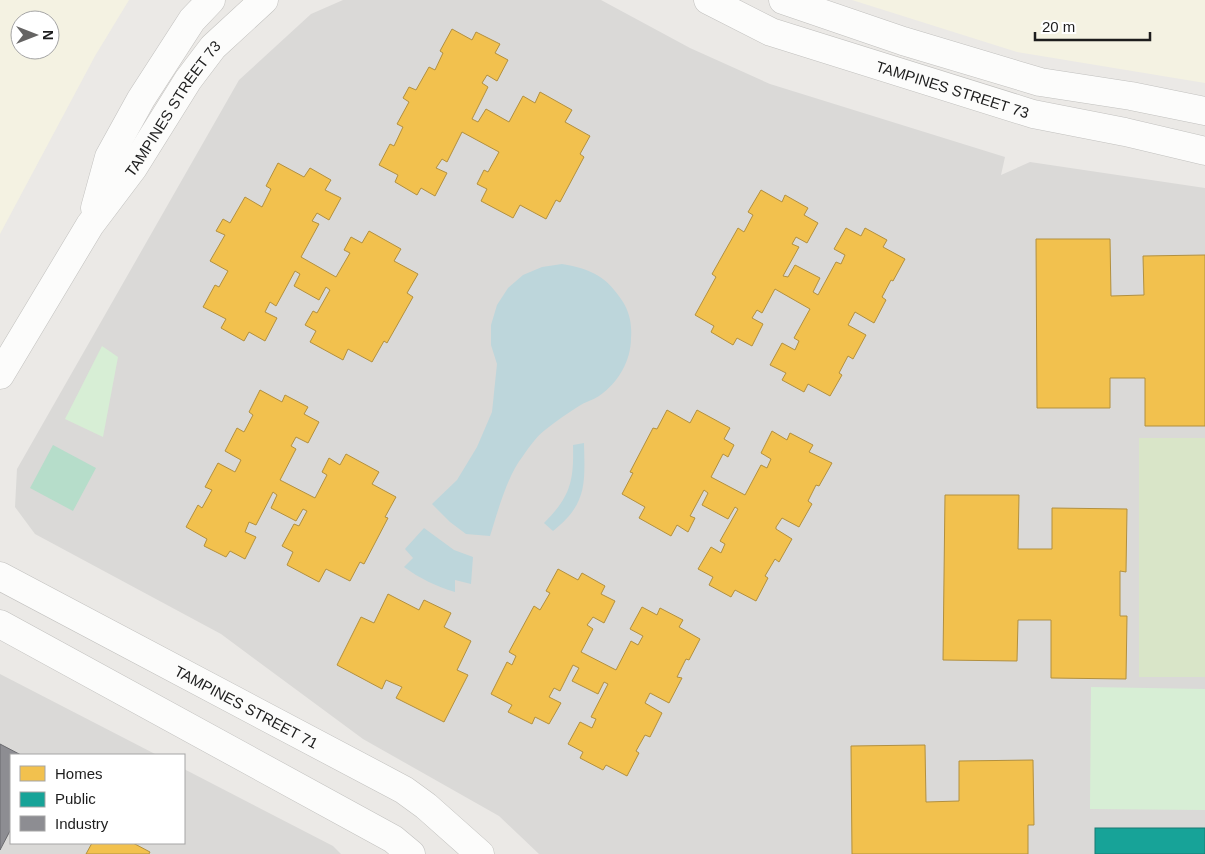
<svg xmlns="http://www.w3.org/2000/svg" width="1205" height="854" viewBox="0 0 1205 854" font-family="Helvetica,sans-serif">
  <rect width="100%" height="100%" fill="#ebe9e6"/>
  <g fill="#dad9d7">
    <path d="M343 0H601L690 48 770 84 1005 157 1001 175 1030 162 1205 188V854H539L499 816 363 739 221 634 35 534 15 507 17 469 239 80 311 14Z"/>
    <path d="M0 674 157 755H11V843H184V769L333 846 341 854H0Z"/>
  </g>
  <g fill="#f4f2e2" fill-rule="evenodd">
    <path d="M0 0H129L95 56 0 234ZM20 20H50V50H20Z"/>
    <path d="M852 0H1205V83L1017 52Z"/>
  </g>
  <rect fill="#d9e5c8" x="1139" y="438" width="66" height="239"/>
  <g fill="#d7eed5">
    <path d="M102 346 118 357 103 437 65 419Z"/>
    <path d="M1091 687 1205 689V810L1090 809Z"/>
  </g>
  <path fill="#b6ddca" d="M53 445 96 468 73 511 30 488Z"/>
  <g fill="#bdd6db">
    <path d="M562 264C592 269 607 277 623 302 630 313 632 326 631 338 631 361 618 383 599 396 593 400 585 402 579 406 568 413 556 421 545 430 537 436 529 447 523 456 507 476 498 511 490 536L466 534 450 522 432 504 457 480 477 447 492 412 497 364 491 345V325L497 305 508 288 523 275 542 267Z"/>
    <path d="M584 443C585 484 587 504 553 531L544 523C570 497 574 482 573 445Z"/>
    <path d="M424 528 454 550 473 557 471 584 455 580V592C435 586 421 579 404 567L413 558 405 549Z"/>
  </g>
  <g fill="#f2c14e" stroke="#b2903f">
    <path d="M452 29 472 40 476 32 500 44 495 53 508 60 497 81 487 75 482 83 488 87 472 119 478 122 486 109 509 122 523 96 535 103 540 92 572 110 565 122 590 136 580 154 584 157 560 202 556 200 546 219 520 205 513 218 481 201 487 189 477 184 484 170 488 172 499 152 462 132 447 162 442 159 436 168 447 173 435 196 421 188 417 195 395 182 398 175 379 165 390 144 394 146 403 127 397 124 409 102 403 98 409 87 416 90 429 67 435 70 443 53 440 51Z"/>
    <path d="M278 163 304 177 310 168 331 180 325 190 341 198 329 220 317 213 312 221 319 224 301 257 336 277 350 253 344 250 351 237 362 243 369 231 401 249 394 261 418 274 407 293 413 297 387 343 384 341 372 362 348 349 343 360 310 342 316 331 305 325 313 311 317 313 330 290 326 287 319 300 294 286 300 274 295 271 276 306 270 302 265 312 277 318 265 341 249 332 244 341 221 328 226 319 203 307 215 285 219 287 228 271 210 261 225 235 216 231 223 219 230 223 245 197 262 207 271 189 266 186Z"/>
    <path d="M761 190 782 202 785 195 808 208 804 215 818 223 807 243 796 237 792 244 799 247 783 276 788 277 795 265 820 278 813 292 818 295 836 262 841 264 845 255 834 249 846 228 861 236 865 228 887 240 883 247 905 259 893 281 891 280 882 297 886 300 874 323 855 312 848 325 866 335 853 359 848 356 839 373 842 375 830 396 808 384 804 392 782 380 786 373 770 365 782 343 795 350 799 341 794 338 810 309 775 289 762 313 757 310 752 318 763 324 752 346 737 338 733 345 711 332 714 326 695 315 716 277 712 274 738 228 744 232 753 215 748 212Z"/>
    <path d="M1036 239H1110L1111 296 1144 295 1143 256 1205 255V426H1145V378H1110V408H1037Z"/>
    <path d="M260 390 282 402 285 395 308 407 304 414 319 422 308 443 296 437 291 446 296 449 280 480 315 498 327 475 322 472 329 458 340 465 346 454 379 472 372 484 396 497 385 517 388 518 364 564 360 562 350 581 326 569 319 582 287 565 293 552 282 546 294 524 299 526 307 511 303 509 296 521 271 508 277 495 273 492 256 525 249 522 245 532 256 537 245 559 230 551 226 557 204 546 207 539 186 527 198 505 202 508 212 490 205 487 218 463 235 472 241 460 225 451 237 428 244 432 253 415 249 412Z"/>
    <path d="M667 410 690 423 697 410 730 428 724 439 734 445 728 457 723 454 711 477 745 495 761 465 767 468 771 459 761 453 772 431 787 440 790 433 813 445 809 452 832 463 819 486 816 485 808 501 812 504 799 527 782 518 776 527V529L792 539 779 562 775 559 765 576 768 578 756 601 735 590 731 597 709 585 713 577 698 569 711 547 721 553 725 544 720 541 738 509 735 507 728 519 702 505 708 493 704 490 690 516 695 518 688 532 677 525 671 536 639 518 645 507 622 494 633 473 630 472 653 428 657 429Z"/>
    <path d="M945 495H1019L1018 549H1052V508L1127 509 1126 572 1120 571V616H1127L1126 679 1051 678V620H1018L1017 661 943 660Z"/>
    <path d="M558 569 578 580 582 573 605 586 601 594 615 601 604 623 593 617 587 625 593 629 581 652 616 670 631 641 638 645 643 636 630 629 642 607 657 615 660 608 683 620 679 627 700 639 689 660 686 659 677 677 682 678 669 703 650 693 645 703 662 713 650 737 645 735 636 751 639 753 627 776 606 765 603 770 580 758 583 752 568 744 580 722 592 728 596 719 591 717 608 684 604 682 598 694 572 681 579 668 573 665 560 691 554 688 549 697 561 703 549 724 535 717 532 724 508 712 512 705 491 694 507 662 512 665 516 656 509 652 534 606 540 610 550 593 546 591Z"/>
    <path d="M388 594 419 610 424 600 451 613 444 627 471 641 457 670 468 675 444 722 396 698 402 687 386 680 382 689 337 665 361 617 374 623Z"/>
    <path d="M925 745 926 802 959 801V761L1033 760 1034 825H1028V854H852L851 746Z"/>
    <path d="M92 843H133L150 852 149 854H86Z"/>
  </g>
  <rect fill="#17a398" stroke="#197b73" x="1095" y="828" width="110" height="26"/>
  <path fill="#8d8d92" stroke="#6b6b6f" d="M0 744 21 755H11V829L0 850Z"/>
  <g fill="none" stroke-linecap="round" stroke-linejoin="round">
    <g stroke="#c1c0be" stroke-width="29">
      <g id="minor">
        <path id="s1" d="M708 0 771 32 1033 114 1125 132 1205 151"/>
        <path d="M783 0 903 41 1040 82 1131 96 1205 111"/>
        <path d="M95 208 109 157 141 99 192 20 211 0"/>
        <path id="s2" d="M0 375 90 225 133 168 188 80 213 47 264 0"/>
        <path id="s3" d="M0 576 404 790 426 806 480 854"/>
        <path d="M0 624 393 839 411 854"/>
      </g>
    </g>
    <use href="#minor" stroke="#fcfcfb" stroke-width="28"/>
  </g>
  <g text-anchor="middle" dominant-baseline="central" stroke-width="5" stroke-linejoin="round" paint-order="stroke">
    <g font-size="15" fill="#1d1d1d" stroke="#fff">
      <text stroke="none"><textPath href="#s1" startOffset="261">TAMPINES STREET 73</textPath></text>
      <text stroke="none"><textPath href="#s2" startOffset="318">TAMPINES STREET 73</textPath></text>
      <text stroke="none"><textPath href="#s3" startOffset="279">TAMPINES STREET 71</textPath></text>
    </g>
  </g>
  <rect x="10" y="754" width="175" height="90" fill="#ffffff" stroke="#a5a5a5"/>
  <rect x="20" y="766" width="25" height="15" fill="#f2c14e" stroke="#a5a5a5"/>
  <text x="55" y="779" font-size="15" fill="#1d1d1d">Homes</text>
  <rect x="20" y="792" width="25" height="15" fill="#17a398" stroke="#a5a5a5"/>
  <text x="55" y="804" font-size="15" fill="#1d1d1d">Public</text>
  <rect x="20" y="816" width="25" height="15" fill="#8d8d92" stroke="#a5a5a5"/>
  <text x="55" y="829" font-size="15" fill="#1d1d1d">Industry</text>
  <g transform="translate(35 35) rotate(90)"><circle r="24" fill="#ffffff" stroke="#a5a5a5"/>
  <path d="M0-4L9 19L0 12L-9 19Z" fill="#656463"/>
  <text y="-8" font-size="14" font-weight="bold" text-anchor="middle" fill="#1d1d1d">N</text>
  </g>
  <path d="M1035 32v8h115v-8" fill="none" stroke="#1d1d1d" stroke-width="2.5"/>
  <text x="1042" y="32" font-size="15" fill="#1d1d1d" stroke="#ffffff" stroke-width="4" paint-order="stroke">20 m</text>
</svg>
